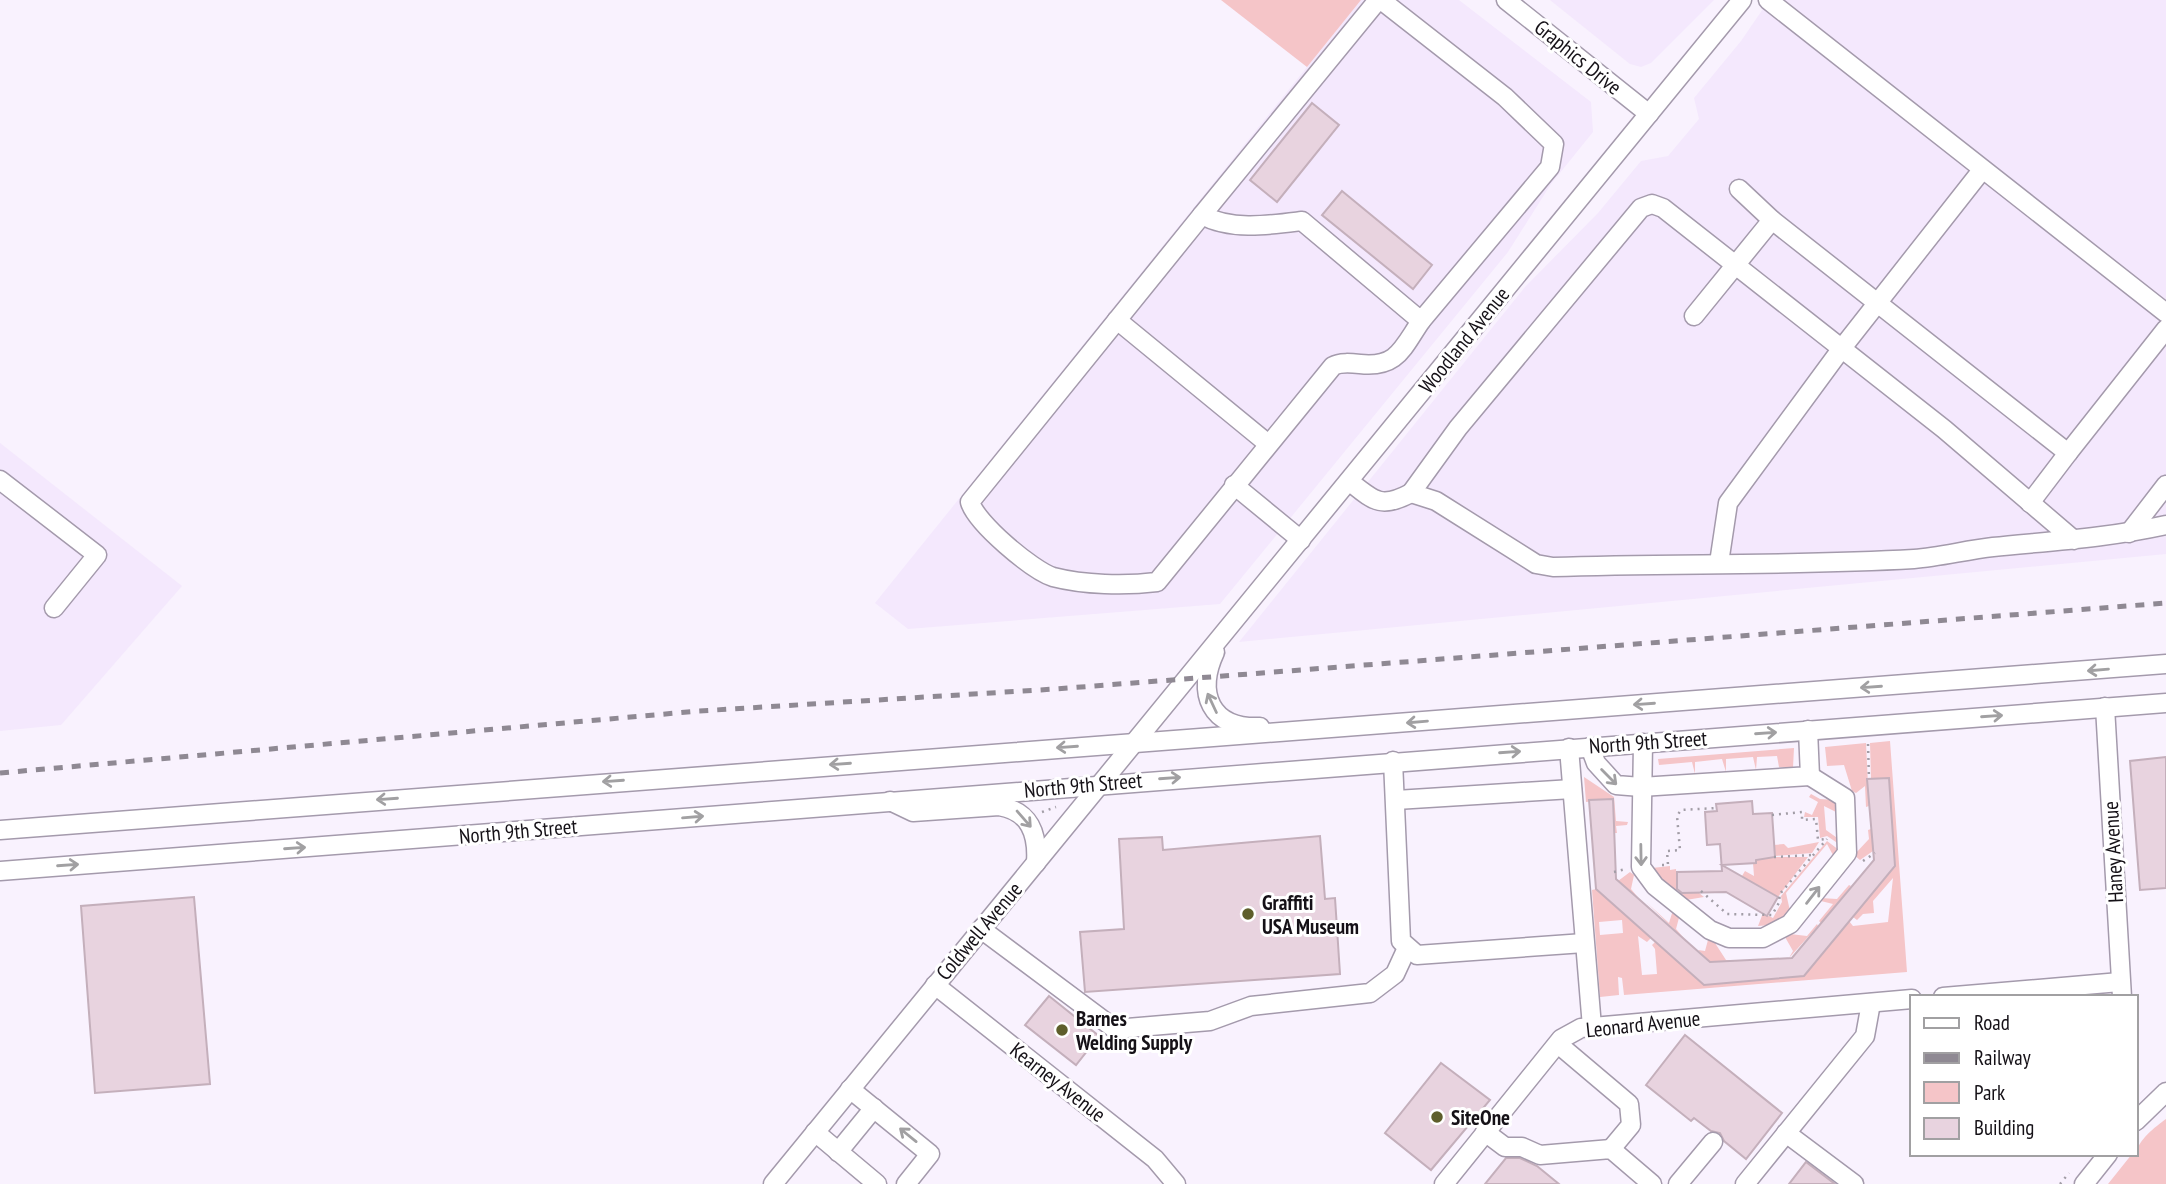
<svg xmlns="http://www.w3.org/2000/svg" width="2166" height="1184" viewBox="0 0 2166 1184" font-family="'PT Sans Narrow',sans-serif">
  <rect width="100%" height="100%" fill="#f9f2fe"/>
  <g fill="#f4e8fd">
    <path d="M1361 0H1459L1591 102 1593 132 1551 184 1508 252 1220 604 908 629 875 603Z"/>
    <path d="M1550 0H1714L1651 63 1641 67 1630 64Z"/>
    <path d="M1769 0H2166V554L1239 642 1525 287 1598 213 1641 161 1668 156 1699 119 1694 98 1741 41Z"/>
    <path d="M0 443 182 586 61 725 0 731Z"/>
  </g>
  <g fill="#f5c5c8" fill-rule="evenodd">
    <path d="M1221 0H1361L1307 67Z"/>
    <path d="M1890 741 1907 972 1624 995 1622 978 1618 977 1619 995 1600 997 1592 890 1596 889 1651 938 1647 942 1638 936 1642 975 1657 974 1655 949 1652 945 1655 942 1704 984 1804 976 1849 921 1853 926 1888 922 1893 878 1873 901 1874 913 1863 914 1857 920 1853 917 1895 866 1889 778 1871 779 1870 743ZM1622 920 1623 933 1600 935 1599 922Z"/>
    <path d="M1866 743 1869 806 1866 807 1865 786 1856 793 1852 791 1844 765 1827 766 1825 747Z"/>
    <path d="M1794 748 1793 768 1779 767 1777 756 1757 757 1756 770 1753 757 1726 759V772L1722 759 1695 762V774L1692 762 1659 765 1658 759Z"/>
    <path d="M1584 777 1614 797 1616 821 1628 822 1627 825 1616 826 1617 833H1614L1613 799 1586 802Z"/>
    <path d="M1811 794 1820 799 1837 800 1836 812 1824 806 1826 830 1840 840 1839 844 1827 836 1820 838 1818 817H1804L1805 812 1812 815 1818 802 1809 797Z"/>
    <path d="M1871 829 1873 851 1860 860 1854 855 1869 839 1868 830Z"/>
    <path d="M1827 841 1839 850 1834 857 1827 844 1786 893 1790 911C1781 922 1772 926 1758 926L1763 913 1773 918 1782 902 1781 896Z"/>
    <path d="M1819 842 1812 853 1775 856 1774 845 1784 844 1788 848Z"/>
    <path d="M1772 857H1808L1778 897 1742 876 1745 871 1754 876 1753 863 1756 860Z"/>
    <path d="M1670 866V870L1676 869 1677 893H1699L1704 897 1686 900 1659 879 1652 868Z"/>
    <path d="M1630 872 1634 875 1631 889 1641 901 1618 881Z"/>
    <path d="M1849 885 1851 886 1821 923 1819 921 1833 904 1821 901V898L1837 899Z"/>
    <path d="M1646 902 1669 923 1673 910 1680 914 1676 929 1688 943Z"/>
    <path d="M1817 924 1818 926 1789 958 1793 951 1785 937 1790 934 1807 936Z"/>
    <path d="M1708 940 1715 943 1726 960 1743 961 1710 962 1698 950 1705 951Z"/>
    <path d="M2166 1119V1184H2108L2132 1154H2136C2138 1140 2155 1127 2166 1119Z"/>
  </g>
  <g fill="#e8d3df" stroke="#c4afbb" stroke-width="2">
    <path d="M1312 103 1339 125 1277 202 1250 180Z"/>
    <path d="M1342 191 1432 265 1413 289 1322 215Z"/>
    <path d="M2166 757V888L2140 890 2130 761Z"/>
    <path d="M1889 778 1895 866 1804 976 1704 985 1596 889 1589 800 1613 799 1616 879 1632 893 1710 962 1792 958 1874 860 1867 779Z"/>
    <path d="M1752 801 1753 814 1772 813 1775 857 1756 860V863L1722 865 1778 897 1767 916 1726 892 1682 893 1677 889V872L1722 871 1720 844 1707 845 1705 812 1717 811 1716 804Z"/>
    <path d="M1320 836 1325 899 1335 898 1340 974 1085 992 1080 932 1124 929 1119 839 1162 837 1163 850Z"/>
    <path d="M194 897 210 1084 95 1093 81 906Z"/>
    <path d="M1049 996 1099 1036 1076 1065 1025 1025Z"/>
    <path d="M1685 1035 1782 1113 1746 1159 1724 1141 1720 1133 1711 1131 1694 1118 1691 1121 1646 1085Z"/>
    <path d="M1441 1063 1490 1100 1431 1170 1385 1133Z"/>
    <path d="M1506 1158H1520L1537 1166 1559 1184H1485Z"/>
    <path d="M1806 1162 1835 1184H1789Z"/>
  </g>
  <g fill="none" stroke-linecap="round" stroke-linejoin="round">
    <g stroke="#a49aac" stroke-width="21">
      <g id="minor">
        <path d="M1378 0 1202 215C1231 231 1270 225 1302 221L1421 321 1550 167 1554 144 1505 97 1381 0"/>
        <path d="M1506 0 1649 114"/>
        <path d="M1768 0 2166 313"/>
        <path d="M1202 215 970 502C976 523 1032 570 1053 577 1084 585 1125 586 1157 582L1333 366C1340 362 1351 363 1360 364 1397 368 1402 349 1421 321"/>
        <path d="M1772 220 2068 453 2166 329"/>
        <path d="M1694 316 1772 220 1739 189"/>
        <path d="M1117 320 1267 443"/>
        <path d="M0 480 97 555 54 608"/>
        <path d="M1349 481C1374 501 1381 509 1411 493"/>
        <path d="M1234 485 1301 540"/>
        <path d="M2030 503 2068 453"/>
        <path d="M2129 533 2166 485"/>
        <path d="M2074 540 1944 429 1663 208 1652 204 1641 208 1458 428 1411 493 1436 501 1536 564 1553 567C1673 563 1793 566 1914 559 1940 557 1966 550 1993 547 2052 541 2107 538 2166 525"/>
        <path d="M1719 563 1728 503 1842 348 1982 170"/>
        <path d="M1215 652C1196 693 1210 729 1260 727"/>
        <path d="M2105 707 2122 997"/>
        <path d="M1643 743 1641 867 1655 886 1710 930 1729 938H1763L1790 924 1847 853 1845 798 1810 776"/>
        <path d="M1590 747 1596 763 1616 785 1641 787 1810 776 1808 730"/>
        <path d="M1569 748 1592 1027"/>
        <path d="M1393 761 1401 941 1417 955 1584 943"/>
        <path d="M1396 800 1572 789"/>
        <path d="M890 801 913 812 999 806C1030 811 1038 834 1036 863"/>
        <path d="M0 830 2166 664"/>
        <path d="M0 871 2166 703"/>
        <path d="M981 929 1115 1029 1210 1021 1251 1006 1370 993 1395 974 1407 948"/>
        <path d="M935 985 1155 1159 1176 1184"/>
        <path d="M1943 997 2120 982"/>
        <path d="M1558 1044 1629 1104 1631 1125 1611 1149"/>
        <path d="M850 1089 930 1154 906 1184"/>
        <path d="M2136 1121 2166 1092"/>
        <path d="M815 1132 877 1184"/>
        <path d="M1485 1132 1505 1147H1522L1540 1155 1611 1149 1652 1184"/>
        <path d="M1786 1133 1854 1184"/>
        <path d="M838 1152 874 1108"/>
        <path d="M773 1184 1742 0"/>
        <path d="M1444 1184 1561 1039 1581 1028 1912 999"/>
        <path d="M1678 1184 1713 1142"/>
        <path d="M1745 1184 1865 1036 1871 1003"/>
        <path d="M2084 1184 2108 1154"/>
      </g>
    </g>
    <g stroke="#a29da6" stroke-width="2.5" stroke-dasharray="2 5" stroke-linecap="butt">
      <path d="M1868 744 1869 779"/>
      <path d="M1042 812 1056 807"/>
      <path d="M1772 815 1802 812V820L1816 819 1818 840 1826 839"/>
      <path d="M1774 857 1813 855"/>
      <path d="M1863 861 1875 853"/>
      <path d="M1662 865H1668L1667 851 1680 850 1677 816 1681 810 1716 808"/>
      <path d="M1614 872 1626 869"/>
      <path d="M1701 891 1727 914 1772 915 1780 901 1779 895 1827 839"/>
      <path d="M2060 1184 2069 1173"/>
    </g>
    <use href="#minor" stroke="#fff" stroke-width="18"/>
    <path stroke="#8f8993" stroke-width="5" stroke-dasharray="9 9" stroke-linecap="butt" d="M0 773 699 711 1055 689 2166 603"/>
  </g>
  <defs><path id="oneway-shaft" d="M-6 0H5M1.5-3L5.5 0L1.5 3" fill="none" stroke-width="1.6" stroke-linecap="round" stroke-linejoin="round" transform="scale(1.75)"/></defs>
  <g stroke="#a1a0a2">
    <use href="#oneway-shaft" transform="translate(2098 670) rotate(175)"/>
    <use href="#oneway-shaft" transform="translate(1871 687) rotate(176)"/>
    <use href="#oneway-shaft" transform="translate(1212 703) rotate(-115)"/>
    <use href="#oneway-shaft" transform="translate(1644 704) rotate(176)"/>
    <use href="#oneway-shaft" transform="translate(1992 716) rotate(-4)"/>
    <use href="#oneway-shaft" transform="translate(1417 722) rotate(175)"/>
    <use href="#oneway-shaft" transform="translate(1766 733) rotate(-4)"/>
    <use href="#oneway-shaft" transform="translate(1067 747) rotate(176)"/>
    <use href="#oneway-shaft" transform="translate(1510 752) rotate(-4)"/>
    <use href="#oneway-shaft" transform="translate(840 764) rotate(176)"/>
    <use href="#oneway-shaft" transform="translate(1609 777) rotate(45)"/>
    <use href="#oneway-shaft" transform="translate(1170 778) rotate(-4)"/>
    <use href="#oneway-shaft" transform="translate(613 781) rotate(176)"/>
    <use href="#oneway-shaft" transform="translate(387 799) rotate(176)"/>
    <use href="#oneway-shaft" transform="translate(693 817) rotate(-5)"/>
    <use href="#oneway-shaft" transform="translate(1024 819) rotate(49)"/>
    <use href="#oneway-shaft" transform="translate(295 848) rotate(-4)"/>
    <use href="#oneway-shaft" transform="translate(1641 855) rotate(89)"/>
    <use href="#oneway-shaft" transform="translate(68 865) rotate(-4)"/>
    <use href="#oneway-shaft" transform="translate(1813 895) rotate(-52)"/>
    <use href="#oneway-shaft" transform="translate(908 1135) rotate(-141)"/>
  </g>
  <g fill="#5e5e2b" stroke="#fff" stroke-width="2.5">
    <circle cx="1248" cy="914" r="7"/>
    <circle cx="1062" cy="1030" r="7"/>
    <circle cx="1437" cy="1117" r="7"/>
  </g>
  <g text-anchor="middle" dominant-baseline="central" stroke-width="6" stroke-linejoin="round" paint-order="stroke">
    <g font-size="21" fill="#151117" stroke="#fff">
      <text transform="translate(1578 57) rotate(39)">Graphics Drive</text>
      <text transform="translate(1464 340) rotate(-51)">Woodland Avenue</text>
      <text transform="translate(1648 742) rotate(-4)">North 9th Street</text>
      <text transform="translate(1083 785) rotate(-5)">North 9th Street</text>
      <text transform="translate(518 831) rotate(-5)">North 9th Street</text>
      <text transform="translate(2113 852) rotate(-93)">Haney Avenue</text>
      <text transform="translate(979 931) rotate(-50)">Coldwell Avenue</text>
      <text transform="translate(1643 1024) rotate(-6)">Leonard Avenue</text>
      <text transform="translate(1058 1082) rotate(38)">Kearney Avenue</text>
    </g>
    <g font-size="21" font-weight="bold" fill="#151117" stroke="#fff" text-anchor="start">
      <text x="1262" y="902">Graffiti<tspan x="1262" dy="24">USA Museum</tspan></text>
      <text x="1076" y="1018">Barnes<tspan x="1076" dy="24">Welding Supply</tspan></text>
      <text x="1451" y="1117">SiteOne</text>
    </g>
  </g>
  <rect x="1910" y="995" width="228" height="161" fill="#ffffff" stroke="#a1a0a2" stroke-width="2"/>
  <rect x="1924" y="1018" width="35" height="10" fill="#ffffff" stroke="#a1a0a2" stroke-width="2"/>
  <text x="1974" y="1030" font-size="21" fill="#151117">Road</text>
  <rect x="1924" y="1053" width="35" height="10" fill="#8f8993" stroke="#a1a0a2" stroke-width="2"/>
  <text x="1974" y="1065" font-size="21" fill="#151117">Railway</text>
  <rect x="1924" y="1082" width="35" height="21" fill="#f5c5c8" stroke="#a1a0a2" stroke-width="2"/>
  <text x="1974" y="1100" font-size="21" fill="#151117">Park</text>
  <rect x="1924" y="1118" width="35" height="21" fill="#e8d3df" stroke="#a1a0a2" stroke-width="2"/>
  <text x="1974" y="1135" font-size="21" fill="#151117">Building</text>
</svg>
